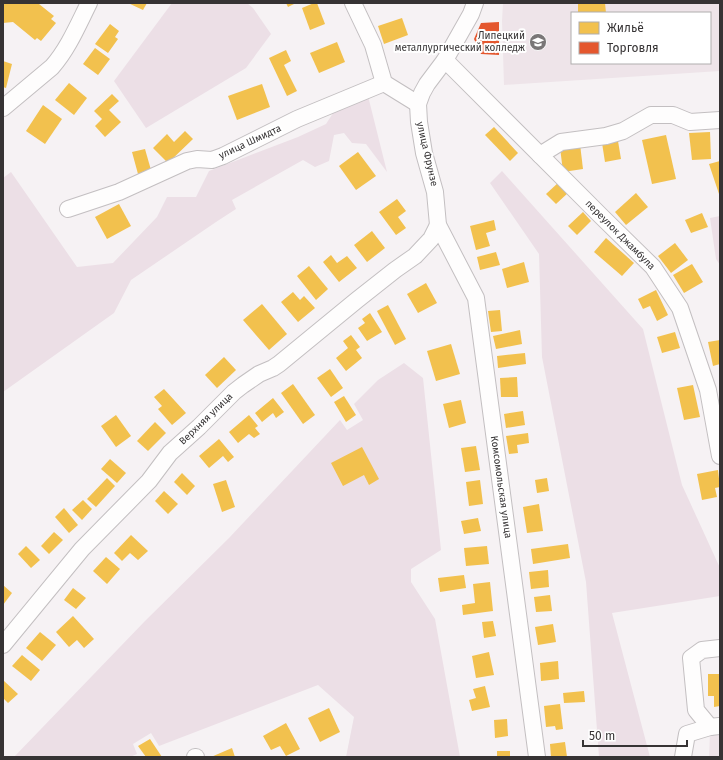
<svg xmlns="http://www.w3.org/2000/svg" width="723" height="760" viewBox="0 0 723 760" font-family="'Fira Sans',sans-serif">
  <rect width="100%" height="100%" fill="#f6f2f4"/>
  <g fill="#eee4e9" fill-rule="evenodd">
    <path d="M503 3H720V71L504 85 502 21ZM572 13H710V63H572Z"/>
    <path d="M710 732H720V757H709Z"/>
  </g>
  <g fill="#ecdfe6">
    <path d="M172 3H247L253 8 271 34 246 68 146 128 114 81Z"/>
    <path d="M368 96 387 172 366 144 352 143 344 133 334 135 329 161 315 167 303 160 232 200 236 209 216 222 131 280 114 313 3 392V178L11 172 77 267 113 263 157 217 167 197H196L209 171 298 137 326 124 335 110Z"/>
    <path d="M502 171 643 329 682 485 720 568V596L612 613 650 757H599L586 582 542 357 539 254 490 183Z"/>
    <path d="M720 216V265L716 259 710 218Z"/>
    <path d="M404 363 423 378 441 550 411 569V582L435 619 460 757H346L354 717 318 685 159 746 151 733 133 744 137 754 130 757H14L145 621 229 538 340 420 347 430 363 420 354 404 378 380Z"/>
  </g>
  <g fill="#f2c14e">
    <path d="M3 3H40L39 4 54 16 51 19 56 23 41 41 37 38 35 40 13 22 3 23Z"/>
    <path d="M128 3H147L143 10Z"/>
    <path d="M286 3H296L288 7Z"/>
    <path d="M314 3H317L325 24 310 30 302 8Z"/>
    <path d="M578 3H605L606 13H578Z"/>
    <path d="M402 18 408 35 384 44 378 26Z"/>
    <path d="M110 24 119 31 115 37 118 39 108 53 95 44Z"/>
    <path d="M337 42 345 62 319 73 310 53Z"/>
    <path d="M95 48 110 59 98 75 83 64Z"/>
    <path d="M286 50 291 61 284 65 297 91 287 96 269 58Z"/>
    <path d="M3 61 12 64 6 88 3 87Z"/>
    <path d="M69 83 87 98 74 115 55 100Z"/>
    <path d="M262 84 270 107 237 120 228 96Z"/>
    <path d="M112 94 119 101 109 110 121 122 105 137 95 126 102 119 94 111Z"/>
    <path d="M43 105 62 119 45 144 26 131Z"/>
    <path d="M494 127 518 153 510 161 485 135Z"/>
    <path d="M185 131 193 139 168 163 153 148 167 134 174 142Z"/>
    <path d="M710 132 711 159 692 160 689 133Z"/>
    <path d="M666 135 676 179 652 184 642 140Z"/>
    <path d="M618 141 621 159 605 162 602 143Z"/>
    <path d="M580 144 583 169 563 172 560 147Z"/>
    <path d="M145 149 151 170 138 174 132 152Z"/>
    <path d="M358 152 376 176 356 190 339 166Z"/>
    <path d="M720 161V197L709 164Z"/>
    <path d="M559 182 569 192 556 204 546 194Z"/>
    <path d="M636 193 648 207 626 225 615 212Z"/>
    <path d="M397 199 406 211 398 217 406 228 396 235 379 212Z"/>
    <path d="M119 204 131 226 107 239 95 217Z"/>
    <path d="M583 212 591 221 577 235 568 226Z"/>
    <path d="M702 213 708 227 691 233 685 220Z"/>
    <path d="M494 220 496 230 486 233 490 246 476 250 470 226Z"/>
    <path d="M372 231 385 248 367 262 354 245Z"/>
    <path d="M606 238 634 263 622 276 594 252Z"/>
    <path d="M675 243 688 260 671 273 658 256Z"/>
    <path d="M496 252 500 265 480 270 477 257Z"/>
    <path d="M331 255 337 263 347 256 357 268 339 282 323 262Z"/>
    <path d="M524 262 529 282 507 288 502 269Z"/>
    <path d="M692 264 703 282 684 293 673 275Z"/>
    <path d="M309 266 328 289 316 300 297 276Z"/>
    <path d="M426 283 437 303 418 313 407 294Z"/>
    <path d="M656 290 668 315 657 321 650 306 643 309 638 299Z"/>
    <path d="M293 292 300 300 304 296 315 308 298 322 281 302Z"/>
    <path d="M262 304 287 334 269 350 243 320Z"/>
    <path d="M388 305 406 339 395 345 377 311Z"/>
    <path d="M500 310 502 331 491 332 488 311Z"/>
    <path d="M370 313 382 332 367 341 358 328 365 323 362 319Z"/>
    <path d="M520 330 522 344 496 349 493 336Z"/>
    <path d="M675 332 680 348 662 353 657 337Z"/>
    <path d="M351 335 360 347 356 350 362 358 346 371 336 358 348 348 343 341Z"/>
    <path d="M720 340V364L713 366 708 342Z"/>
    <path d="M451 344 460 374 436 381 427 351Z"/>
    <path d="M525 353 526 364 498 368 497 356Z"/>
    <path d="M224 357 236 370 217 388 205 375Z"/>
    <path d="M330 369 343 388 331 397 317 378Z"/>
    <path d="M517 377 518 397H501L500 378Z"/>
    <path d="M293 384 315 415 303 424 281 393Z"/>
    <path d="M693 385 700 417 684 420 677 388Z"/>
    <path d="M164 389 186 413 172 425 158 409 162 406 154 397Z"/>
    <path d="M344 396 356 415 346 422 334 402Z"/>
    <path d="M273 398 284 412 276 418 273 413 262 422 255 413Z"/>
    <path d="M461 400 466 423 449 428 443 404Z"/>
    <path d="M523 411 525 425 506 428 504 414Z"/>
    <path d="M116 415 131 436 116 447 101 426Z"/>
    <path d="M249 415 258 426 255 428 260 434 254 438 249 434 238 443 229 432Z"/>
    <path d="M155 422 166 433 148 451 137 441Z"/>
    <path d="M528 433 529 443 517 445 518 453 509 454 506 436Z"/>
    <path d="M219 439 234 457 228 462 223 456 209 468 199 456Z"/>
    <path d="M476 446 480 470 465 472 461 448Z"/>
    <path d="M362 447 379 479 369 485 364 475 343 486 331 463Z"/>
    <path d="M110 459 126 473 117 483 101 469Z"/>
    <path d="M718 470 720 487 715 488 717 497 702 500 697 474Z"/>
    <path d="M182 473 195 486 187 495 174 482Z"/>
    <path d="M107 478 115 486 96 507 87 499Z"/>
    <path d="M547 478 549 491 537 493 535 480Z"/>
    <path d="M226 480 235 507 222 512 213 484Z"/>
    <path d="M480 480 483 504 469 506 466 482Z"/>
    <path d="M164 491 178 504 168 514 155 501Z"/>
    <path d="M83 500 92 509 82 520 72 510Z"/>
    <path d="M539 504 543 531 527 533 523 507Z"/>
    <path d="M64 508 78 525 69 533 55 517Z"/>
    <path d="M478 518 481 531 464 534 461 521Z"/>
    <path d="M54 532 63 540 49 554 41 546Z"/>
    <path d="M131 535 148 551 138 560 130 553 122 561 114 553Z"/>
    <path d="M568 544 570 558 533 564 531 549Z"/>
    <path d="M26 546 40 560 31 568 18 554Z"/>
    <path d="M487 546 489 564 466 566 464 548Z"/>
    <path d="M106 557 120 569 107 584 93 571Z"/>
    <path d="M548 570 549 587 531 589 529 572Z"/>
    <path d="M464 575 466 588 440 592 438 578Z"/>
    <path d="M490 582 493 611 463 615 462 605 475 603 473 584Z"/>
    <path d="M3 585 12 593 3 605Z"/>
    <path d="M73 588 86 598 76 609 64 600Z"/>
    <path d="M550 595 552 611 536 612 534 597Z"/>
    <path d="M73 616 94 639 84 648 77 640 69 647 56 632Z"/>
    <path d="M493 621 496 636 484 638 482 622Z"/>
    <path d="M553 624 556 642 538 645 535 627Z"/>
    <path d="M40 632 56 645 42 661 26 648Z"/>
    <path d="M489 652 494 675 476 678 472 656Z"/>
    <path d="M22 655 40 670 31 681 12 666Z"/>
    <path d="M558 661 559 679 541 681 540 663Z"/>
    <path d="M708 674H720V706L714 707V696H708Z"/>
    <path d="M3 680 18 694 8 703 3 698Z"/>
    <path d="M485 686 490 707 472 711 469 700 476 698 473 689Z"/>
    <path d="M584 691 585 702 564 703 563 693Z"/>
    <path d="M560 704 563 729 556 730 555 726 546 727 544 706Z"/>
    <path d="M329 708 340 732 320 742 308 718Z"/>
    <path d="M507 719 508 736 495 738 494 720Z"/>
    <path d="M286 723 300 749 286 756 280 746 271 750 263 736Z"/>
    <path d="M150 739 162 757H146L138 746Z"/>
    <path d="M565 742 567 757H551L550 744Z"/>
    <path d="M232 748 235 757H211Z"/>
    <rect x="497" y="751" width="13" height="6"/>
  </g>
  <path fill="#e4572e" d="M499 22V55L481 54 474 39 481 23Z"/>
  <g fill="none" stroke-linecap="round" stroke-linejoin="round">
    <g stroke="#c3bfc1" stroke-width="18">
      <g id="minor">
        <path d="M353 3 373 45 384 83 418 104"/>
        <path d="M475 3 471 14 445 60 427 84 422 93 418 104 419 122 424 153 435 192 438 225 476 298 537 757"/>
        <path d="M445 60 602 217 653 267 680 308 708 390 720 456"/>
        <path d="M3 108 52 67C68 49 78 25 89 3"/>
        <path d="M540 155 561 142 606 136 623 131 651 115H673L690 122 720 120"/>
        <path d="M68 209 119 192 187 161 197 159 212 160 223 156 297 119 384 83"/>
        <path d="M3 645 82 549 149 481 170 453 199 427 234 392 243 385 259 374 273 368 279 364 357 300 395 270 415 256 431 239 438 225"/>
        <path d="M710 727 696 710 691 658 702 650 720 648"/>
        <path d="M195 757H196"/>
        <path d="M683 757 687 734 710 727 719 726"/>
      </g>
    </g>
    <use href="#minor" stroke="#fefdfd" stroke-width="16"/>
  </g>
  <defs>
    <g id="university-disc" transform="scale(0.9)"><circle r="9.5" fill="#797677" stroke="#fff"/><path d="M0-5L7-2L0 1L-7-2ZM-4 1L0 2.5L4 1V4Q0 6-4 4Z" fill="#fff"/></g>
  </defs>
  <g fill-rule="evenodd">
    <use href="#university-disc" x="538" y="42"/>
  </g>
  <g text-anchor="middle" dominant-baseline="central" stroke-width="4" stroke-linejoin="round" paint-order="stroke">
    <g font-size="10" fill="#363334" stroke="#fff" text-anchor="end">
      <text x="525" y="36">Липецкий<tspan x="525" dy="12">металлургический колледж</tspan></text>
    </g>
    <g font-size="10" fill="#363334" stroke="#fff">
      <text transform="translate(250 142) rotate(-25)">улица Шмидта</text>
      <text transform="translate(427 154) rotate(77)">улица Фрунзе</text>
      <text transform="translate(620 235) rotate(45)">переулок Джамбула</text>
      <text transform="translate(206 419) rotate(-44)">Верхняя улица</text>
      <text transform="translate(501 487) rotate(82)">Комсомольская улица</text>
    </g>
  </g>
  <rect width="723" height="760" fill="none" stroke="#363334" stroke-width="8"/>
  <rect x="571" y="12" width="140" height="52" fill="#ffffff" stroke="#afadae"/>
  <rect x="579" y="22" width="20" height="12" fill="#f2c14e" stroke="#afadae"/>
  <text x="607" y="32" font-size="12" fill="#363334">Жильё</text>
  <rect x="579" y="42" width="20" height="12" fill="#e4572e" stroke="#afadae"/>
  <text x="607" y="52" font-size="12" fill="#363334">Торговля</text>
  <path d="M583 740v6h104v-6" fill="none" stroke="#363334" stroke-width="2"/>
  <text x="589" y="740" font-size="12" fill="#363334" stroke="#ffffff" stroke-width="3" paint-order="stroke">50 m</text>
</svg>
